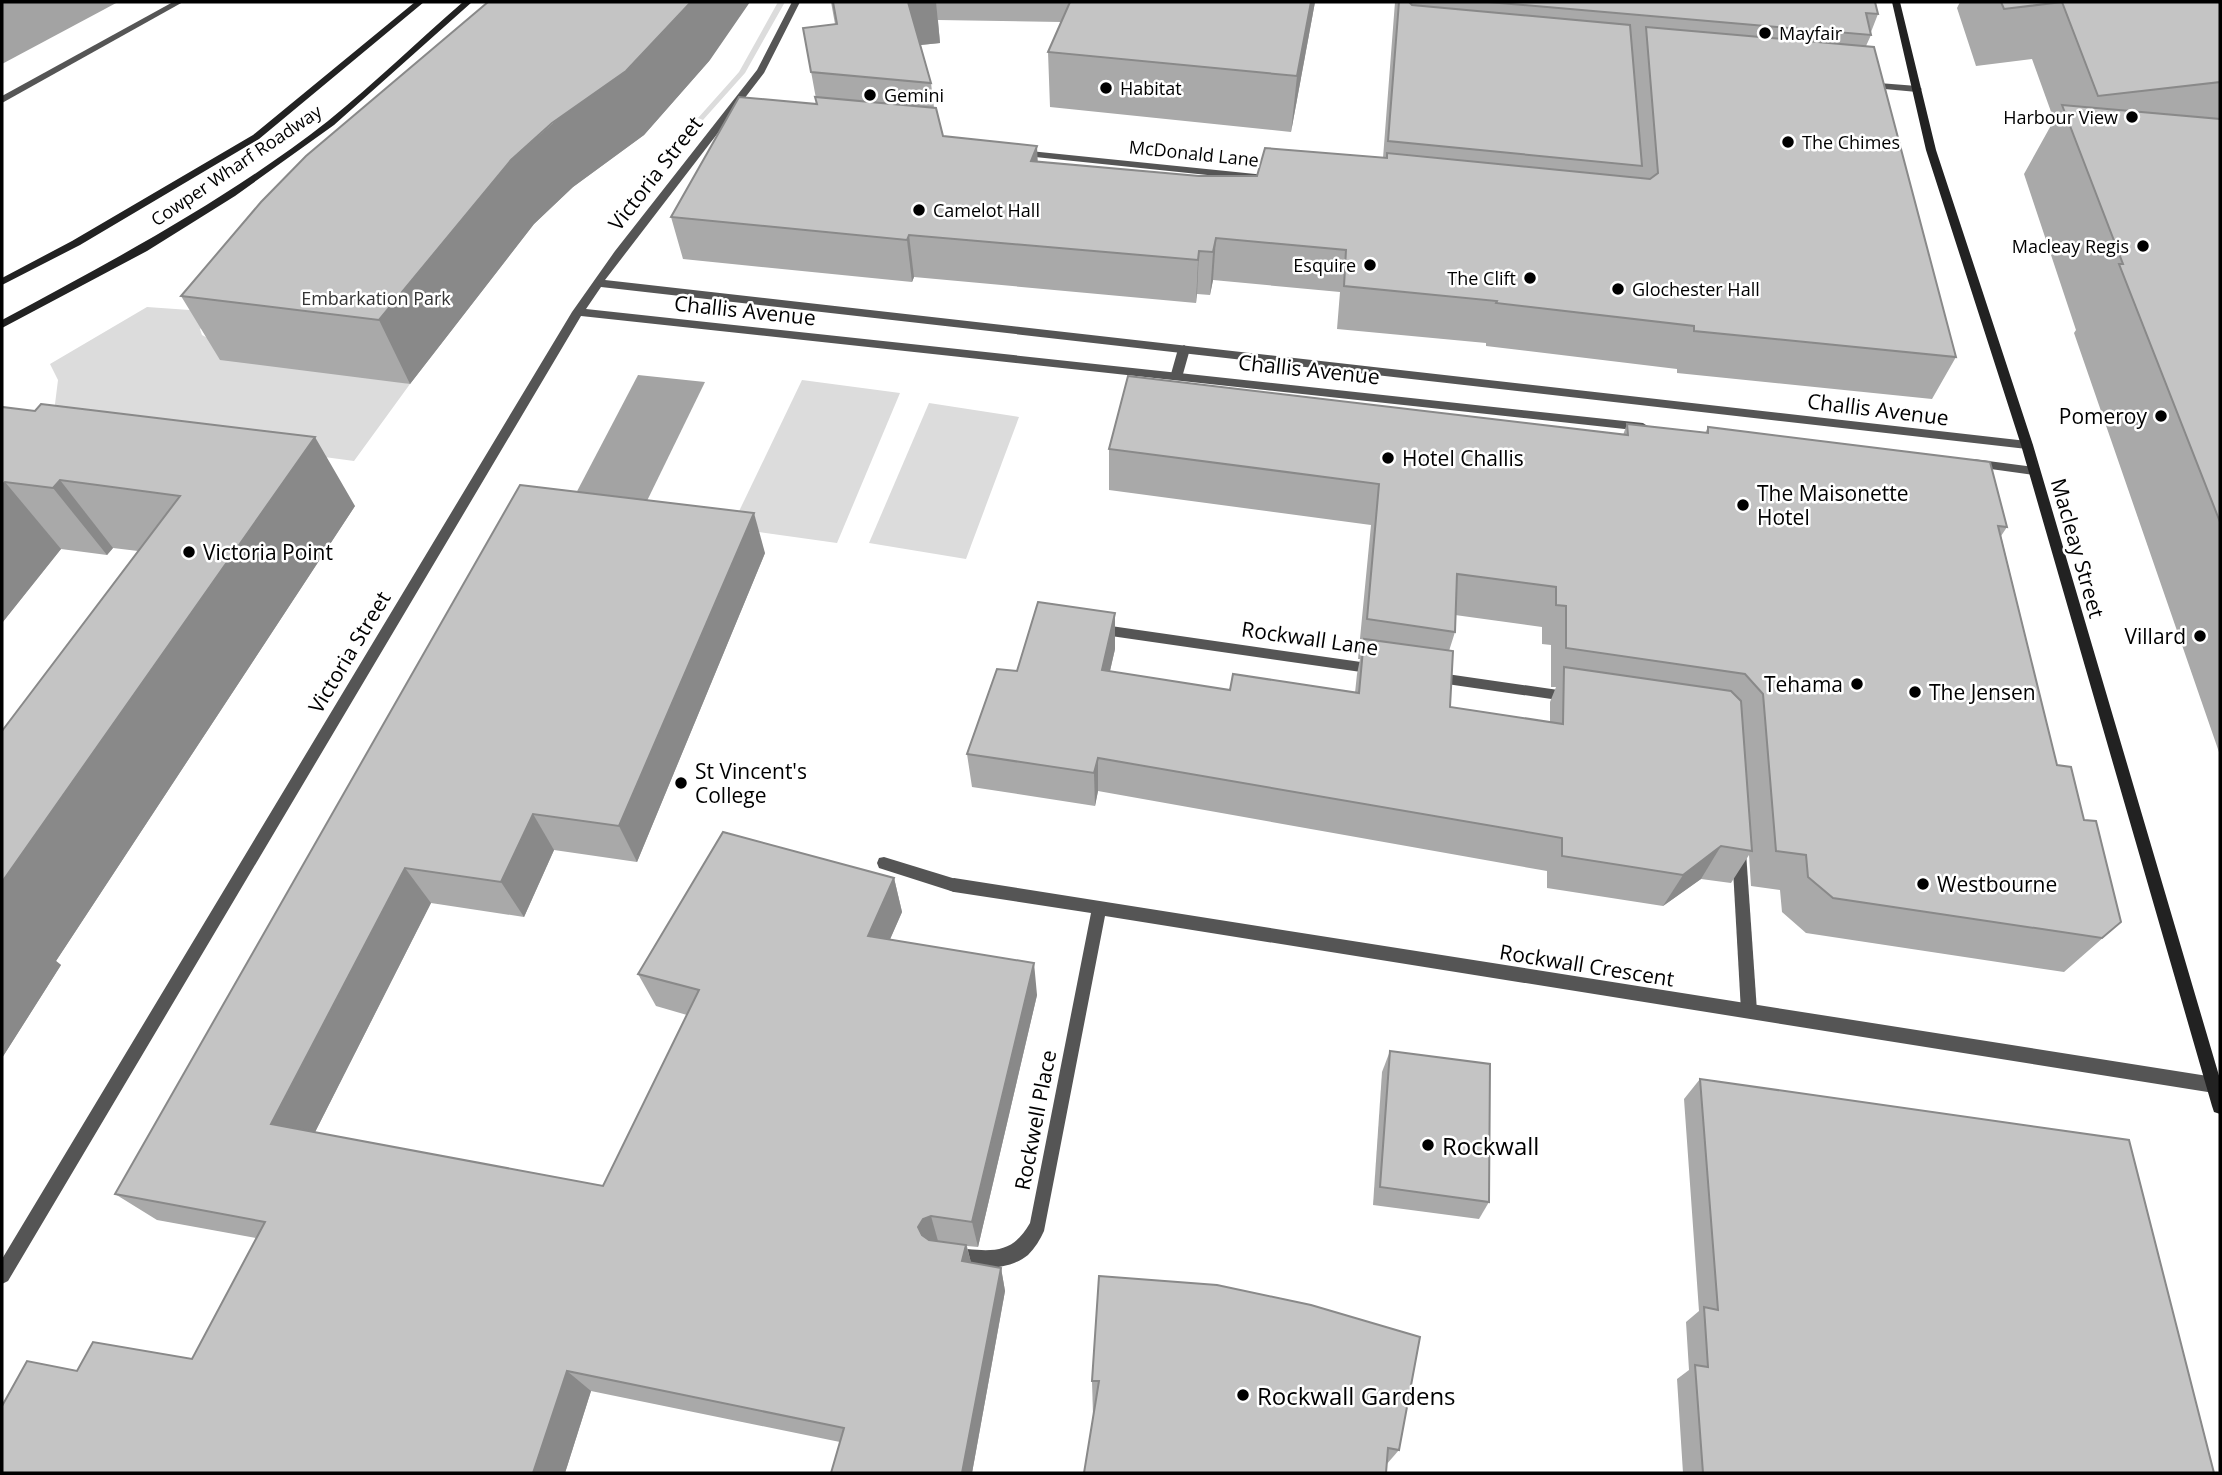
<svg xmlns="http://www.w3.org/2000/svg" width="2222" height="1475" viewBox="0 0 2222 1475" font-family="'Open Sans',sans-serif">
  <rect width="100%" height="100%" fill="#fff"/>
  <g fill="#dcdcdc">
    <path d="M778 2H785L745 73 703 120 698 118 739 72Z"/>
    <path d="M147 307 218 312 200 329 202 335 217 343 410 384 354 461 53 420 58 380 50 364Z"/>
    <path d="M802 380 900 393 837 543 731 528Z"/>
    <path d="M929 403 1019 417 966 559 869 543Z"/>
  </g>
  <g fill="#a3a3a3">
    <path d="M2 2H118L2 64Z"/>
    <path d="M638 375 705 382 644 507 573 499Z"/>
  </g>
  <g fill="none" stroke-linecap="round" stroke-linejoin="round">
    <g fill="#555" fill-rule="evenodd">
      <path d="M173 2H183L2 103V96Z"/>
      <path d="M1020 150 1265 175 1270 178 1265 181 1016 155 1015 153Z"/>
      <path d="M1184 345 1190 349 1183 374 1181 377H1173L1171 374 1178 349Z"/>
      <path d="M1097 624 1375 664 1382 669 1375 674 1097 634 1090 629Z"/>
      <path d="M1433 672 1572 692 1577 693 1579 697 1577 701 1572 702 1433 682 1426 677Z"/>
      <path d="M1739 846 1744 848 1746 852 1757 1011 1755 1016 1749 1018 1743 1016 1741 1011 1732 852 1734 848Z"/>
      <path d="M884 857 959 880 962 885 959 890 954 892 879 868 877 863 879 858Z"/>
    </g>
    <g fill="#555" fill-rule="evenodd">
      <path d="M792 2H800L764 73 605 280 2027 441 2033 445 2027 449 601 287 586 309 1643 423 1649 427 1643 431 581 316 8 1281 2 1284V1259L572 312 615 251 757 70Z"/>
      <path d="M1866 82 1917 86 1922 89 1917 92 1863 87 1861 85Z"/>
      <path d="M1973 459 2034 467 2040 471 2034 475 1969 466 1967 463 1969 460Z"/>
      <path d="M954 878 2214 1077 2220 1080V1089L2214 1093 1105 916 1044 1231C1040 1240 1035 1248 1028 1255 1007 1272 969 1271 945 1261L942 1255 945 1249C953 1246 959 1248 967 1249 997 1252 1014 1251 1030 1223L1091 913 954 892 949 890 946 885 949 880Z"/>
    </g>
    <g fill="#222" fill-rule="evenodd">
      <path d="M415 2H424L259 139 80 245 2 285V278L72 241 253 135Z"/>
      <path d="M463 2H472L334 125 235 196 147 251 2 328V320C114 260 227 200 328 121 374 84 418 41 463 2Z"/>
      <path d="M1892 2H1900L1936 150 2033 445 2220 1079V1114L2214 1112 2212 1106 2021 445 1926 150Z"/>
    </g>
  </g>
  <g fill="#a9a9a9" fill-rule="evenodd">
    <path d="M831 2H1315L1291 132 1050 107 1048 52 1061 22 938 20 940 43 920 45 931 83 934 108 943 136 1037 162 1199 176H1257L1383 158 1395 2H1875L1878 14 1871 32V35L1866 46 1956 357 1932 399 1677 373V369L1486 346V343L1337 329 1340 292 1213 280 1210 295 1197 294 1196 303 914 277 912 282 683 259 671 217 817 104 803 28 835 24Z"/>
    <path d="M1960 2H2220V755L2074 333 2076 330 2024 174 2054 120 2032 59 1976 66 1957 8Z"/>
    <path d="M710 60 644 135 573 187 534 224 410 384 220 360 181 296Z"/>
    <path d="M2 407 355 506 56 961 61 965 2 1058V731L138 551 113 548 107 555 61 549 2 623Z"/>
    <path d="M1627 424 1705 433 1708 427 2007 527 2001 536 2057 765 2084 820 2121 922 2064 972 1806 933 1782 912 1780 890 1751 886 1749 855 1731 883 1701 879 1663 906 1547 888V871L1098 791 1095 806 972 787 967 754 1017 671 1115 649 1110 671 1230 690 1355 693 1357 674 1360 659H1358L1371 525 1109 490V449L1623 435ZM1455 615 1542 627V644L1551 645V687H1556L1550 702V722L1450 707 1449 651 1455 632Z"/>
    <path d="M520 485 765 553 637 862 554 850 524 917 431 903 315 1132 603 1186 687 1015 656 1006 638 974 894 878 902 912 890 939 1037 995 978 1247 967 1246 971 1263 1001 1268 1005 1291 972 1473H831L840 1442 591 1391 565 1473H2L77 1371 192 1359 256 1238 157 1220 115 1194Z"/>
    <path d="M1390 1051 1489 1202 1479 1219 1373 1205 1382 1072Z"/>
    <path d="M1700 1079 2214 1473H1683L1677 1379 1689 1370 1686 1322 1699 1311 1684 1099Z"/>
    <path d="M1217 1285 1399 1450 1386 1465 1093 1415 1092 1381Z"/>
  </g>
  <g fill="#898989">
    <path d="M691 2H750L710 60 644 135 573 187 534 224 410 384 379 320 511 160Z"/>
    <path d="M906 2H936L940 43 911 46Z"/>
    <path d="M1311 2H1315L1291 132 1297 76Z"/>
    <path d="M1037 146 1039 188 1031 161Z"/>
    <path d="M909 235 914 277 912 282 907 240Z"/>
    <path d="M1216 238 1213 280 1210 295 1213 252Z"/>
    <path d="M1199 251 1197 294 1196 303 1198 260Z"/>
    <path d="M315 437 355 506 56 961 61 965 2 1058V882Z"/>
    <path d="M60 480 113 548 107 555 53 488Z"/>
    <path d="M5 482 61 549 2 623V485Z"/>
    <path d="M754 513 765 553 637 862 619 826Z"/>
    <path d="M1115 613V649L1102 705V670Z"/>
    <path d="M1098 758V791L1095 806 1094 773Z"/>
    <path d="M533 814 554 850 524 917 501 882Z"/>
    <path d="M1721 846 1701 879 1663 906 1683 875Z"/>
    <path d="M405 868 431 903 305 1152 271 1124Z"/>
    <path d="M894 878 902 912 877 969 868 936Z"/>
    <path d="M1034 963 1037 995 978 1247 972 1222Z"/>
    <path d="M931 1216 938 1241 927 1252 918 1227 923 1219Z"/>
    <path d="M966 1245 973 1269 962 1261Z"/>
    <path d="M1001 1268 1005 1291 972 1473H962Z"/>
    <path d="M567 1371 591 1391 565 1473H533Z"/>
  </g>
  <g fill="#c4c4c4" stroke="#898989" stroke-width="2">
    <path d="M488 2H691L626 71 552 123 511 160 379 320 181 296 261 202 306 156Z"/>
    <path d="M833 2H908L931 83 811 72 803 28 837 24Z"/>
    <path d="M1070 2H1311L1297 76 1048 52Z"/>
    <path d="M1399 2H1409L1412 5 1630 25 1642 166 1388 141Z"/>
    <path d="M1488 2H1875L1878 14 1866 13 1871 35Z"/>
    <path d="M2001 2H2219L2220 4V82L2098 96 2062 2 2004 9Z"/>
    <path d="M1646 27 1874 47 1956 357 1694 331V326L1496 303 1497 301 1344 286 1346 250 1216 238 1213 252 1199 251 1198 260 909 235 907 240 671 217 739 97 817 104 815 97 936 108 943 136 1037 146 1031 161 1199 176H1257L1265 148 1387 158V153L1650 179 1658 173Z"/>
    <path d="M2062 105 2220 119V522L2119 264H2123Z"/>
    <path d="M1128 376 1628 435 1627 424 1708 433V427L1990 462 2007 527 1998 526 2057 765 2071 767 2084 820 2096 821 2121 922 2102 938 1833 898 1808 877 1806 855 1776 851 1763 694 1745 674 1566 648V606L1556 605V587L1457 574 1455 632 1367 619 1379 484 1109 449Z"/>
    <path d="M41 404 315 437 2 882V731L180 496 60 480 53 488 5 482 2 485V407L35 411Z"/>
    <path d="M520 485 754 513 619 826 533 814 501 882 405 868 271 1124 603 1186 699 990 638 974 723 832 894 878 868 936 1034 963 972 1222 931 1216 923 1219 918 1227 922 1235 929 1240 966 1245 962 1261 1001 1268 962 1473H831L844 1428 567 1371 533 1473H2V1406L27 1361 77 1371 93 1342 192 1359 265 1222 115 1194Z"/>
    <path d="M1038 602 1115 613 1102 670 1230 690 1233 674 1359 693 1364 639 1453 651 1450 707 1563 724 1564 667 1731 691 1741 701 1752 851 1721 846 1683 875 1562 856V838L1098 758 1094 773 967 754 997 669 1017 671Z"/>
    <path d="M1390 1051 1490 1064 1489 1202 1380 1187Z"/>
    <path d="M1700 1079 2129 1140 2214 1473H1703L1695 1365 1708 1367 1704 1307 1718 1310Z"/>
    <path d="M1099 1276 1217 1285 1311 1305 1420 1337 1399 1450 1388 1448 1386 1473H1084L1099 1381H1092Z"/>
  </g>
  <g fill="#000" stroke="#fff" stroke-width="2.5">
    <circle cx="1765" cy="33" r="7"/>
    <circle cx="1106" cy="88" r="7"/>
    <circle cx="870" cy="95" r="7"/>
    <circle cx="2132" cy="117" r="7"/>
    <circle cx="1788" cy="142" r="7"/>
    <circle cx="919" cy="210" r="7"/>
    <circle cx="2143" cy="246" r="7"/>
    <circle cx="1370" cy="265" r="7"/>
    <circle cx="1530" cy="278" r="7"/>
    <circle cx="1618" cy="289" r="7"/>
    <circle cx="2161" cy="416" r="7"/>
    <circle cx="1388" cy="458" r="7"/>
    <circle cx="1743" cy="505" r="7"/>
    <circle cx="189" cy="552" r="7"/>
    <circle cx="2200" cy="636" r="7"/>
    <circle cx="1857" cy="684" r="7"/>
    <circle cx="1915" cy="692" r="7"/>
    <circle cx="681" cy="783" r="7"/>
    <circle cx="1923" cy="884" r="7"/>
    <circle cx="1428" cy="1145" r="7"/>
    <circle cx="1243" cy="1395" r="7"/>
  </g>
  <g text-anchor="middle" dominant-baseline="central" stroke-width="5" stroke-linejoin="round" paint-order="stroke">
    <g font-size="18" fill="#000" stroke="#fff" text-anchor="start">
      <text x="1779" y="33">Mayfair</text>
      <text x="1120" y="88">Habitat</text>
      <text x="884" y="95">Gemini</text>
      <text x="2118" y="117" text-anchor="end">Harbour View</text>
      <text x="1802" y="142">The Chimes</text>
      <text x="933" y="210">Camelot Hall</text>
      <text x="2129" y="246" text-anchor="end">Macleay Regis</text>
      <text x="1356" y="265" text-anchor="end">Esquire</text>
      <text x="1516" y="278" text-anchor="end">The Clift</text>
      <text x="1632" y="289">Glochester Hall</text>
    </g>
    <g font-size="18" fill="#000" stroke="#fff">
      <text transform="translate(1194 153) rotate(6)">McDonald Lane</text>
      <text transform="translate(236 165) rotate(-34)">Cowper Wharf Roadway</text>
    </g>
    <g font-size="18" fill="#333" stroke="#fff">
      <text x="376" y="298">Embarkation Park</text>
    </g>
    <g font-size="21" fill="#000" stroke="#fff">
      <text transform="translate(655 173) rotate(-52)">Victoria Street</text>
      <text transform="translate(745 310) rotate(6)">Challis Avenue</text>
      <text transform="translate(1309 369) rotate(6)">Challis Avenue</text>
      <text transform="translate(1878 409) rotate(7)">Challis Avenue</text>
      <text transform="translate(2078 548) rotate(74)">Macleay Street</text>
      <text transform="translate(1310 638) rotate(8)">Rockwall Lane</text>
      <text transform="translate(349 652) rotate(-59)">Victoria Street</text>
      <text transform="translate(1587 965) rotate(9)">Rockwall Crescent</text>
      <text transform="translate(1035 1120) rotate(-79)">Rockwell Place</text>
    </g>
    <g font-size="21" fill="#000" stroke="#fff" text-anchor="start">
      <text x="2147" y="416" text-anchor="end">Pomeroy</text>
      <text x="1402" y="458">Hotel Challis</text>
      <text x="1757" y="493">The Maisonette<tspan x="1757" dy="24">Hotel</tspan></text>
      <text x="203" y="552">Victoria Point</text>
      <text x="2186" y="636" text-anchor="end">Villard</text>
      <text x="1843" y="684" text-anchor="end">Tehama</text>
      <text x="1929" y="692">The Jensen</text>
      <text x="695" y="771">St Vincent's<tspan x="695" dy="24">College</tspan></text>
      <text x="1937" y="884">Westbourne</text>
    </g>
    <g font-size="24" fill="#000" stroke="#fff" text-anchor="start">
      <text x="1442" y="1145">Rockwall</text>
      <text x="1257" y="1395">Rockwall Gardens</text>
    </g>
  </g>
  <rect width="2222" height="1475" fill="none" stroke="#000000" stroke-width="7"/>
</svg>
